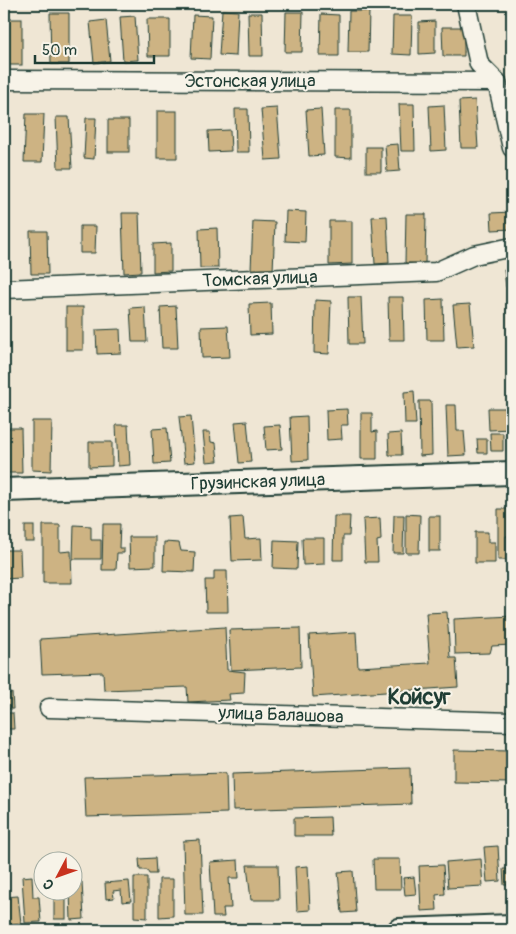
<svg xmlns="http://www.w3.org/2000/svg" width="516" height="934" viewBox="0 0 516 934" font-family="Pangolin,sans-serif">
  <rect width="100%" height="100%" fill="#efe6d4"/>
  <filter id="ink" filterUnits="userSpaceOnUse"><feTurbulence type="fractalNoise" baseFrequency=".02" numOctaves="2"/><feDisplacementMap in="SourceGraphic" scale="10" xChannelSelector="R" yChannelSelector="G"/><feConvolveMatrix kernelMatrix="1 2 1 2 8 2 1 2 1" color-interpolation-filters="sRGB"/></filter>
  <g filter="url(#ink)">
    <g fill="#cdb383" stroke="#1f3d34">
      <path d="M222 10 238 11 236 56 219 55Z"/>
      <path d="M349 11H369L368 52H348Z"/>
      <path d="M286 12H303L302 52H285Z"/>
      <path d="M50 13H69V64H51Z"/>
      <path d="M248 13H262L263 56H249Z"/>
      <path d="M321 14 339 15V56H320Z"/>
      <path d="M193 15 212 16 210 59 191 58Z"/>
      <path d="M135 16 138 60 123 61 120 17Z"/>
      <path d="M393 16H412L411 55 392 54Z"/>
      <rect x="4" y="19" width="18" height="46"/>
      <path d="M147 19H170V56H148Z"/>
      <path d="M106 20 110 61 94 63 90 22Z"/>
      <path d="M435 21V53L419 54V22Z"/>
      <path d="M442 27H464V56H443Z"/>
      <path d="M475 100 478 148H461L459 101Z"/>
      <path d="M399 104H414L415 151H401Z"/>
      <path d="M444 105 446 150 431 151 429 106Z"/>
      <path d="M277 108 281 159 265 160 261 109Z"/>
      <path d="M235 109H248L249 152H236Z"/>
      <path d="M321 109 324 155 309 156 306 110Z"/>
      <path d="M335 110H351V158L335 157Z"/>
      <rect x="157" y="111" width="20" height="47"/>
      <path d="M26 114H44L42 162H24Z"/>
      <path d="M56 117H69L72 168H58Z"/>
      <path d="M86 118H96L94 159 84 158Z"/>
      <rect x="108" y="120" width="21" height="32"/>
      <path d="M230 130 231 151 209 152 208 131Z"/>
      <path d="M398 144 400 171 387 172 385 145Z"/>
      <rect x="366" y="147" width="15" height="25"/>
      <path d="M286 211 306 212 305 242 285 241Z"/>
      <path d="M512 212V229L492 230 491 213Z"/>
      <path d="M122 213H139L141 272 124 273Z"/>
      <path d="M406 214H426L425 264 405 263Z"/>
      <path d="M387 216 389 263 375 264 372 217Z"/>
      <path d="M253 221 275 222 273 271 251 270Z"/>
      <path d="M329 221H352V264L329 265Z"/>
      <path d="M80 226H96L95 253H80Z"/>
      <path d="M217 228 218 268H200L199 229Z"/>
      <path d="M30 231H47L48 274H31Z"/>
      <path d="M171 243V271L153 272V244Z"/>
      <path d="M512 269V286L506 287 504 270Z"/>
      <path d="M348 297H361L363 344H349Z"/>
      <path d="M388 297H403L404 340H389Z"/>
      <path d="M443 299 444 340H427L426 300Z"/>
      <path d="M315 300 331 301 329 354 314 353Z"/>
      <path d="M271 303 272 334 250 335 249 304Z"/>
      <path d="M470 304 474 346 457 347 453 305Z"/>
      <path d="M176 306 178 348H162L160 307Z"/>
      <rect x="66" y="307" width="17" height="43"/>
      <path d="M145 307 147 342H132L130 308Z"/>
      <path d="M228 326 230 357 202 358 201 327Z"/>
      <path d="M120 329 121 353 97 354 96 330Z"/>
      <path d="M414 391 416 424H405L404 392Z"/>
      <path d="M419 401H431L432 455 420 456Z"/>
      <path d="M446 405H456L457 431H464L466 455 448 456Z"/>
      <path d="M488 408H512V429L489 430Z"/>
      <path d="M347 409 348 425H341L342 439 327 440 326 410Z"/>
      <path d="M361 413H372V432L377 431V459H361Z"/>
      <path d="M191 416 195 462 184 463 179 417Z"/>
      <path d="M307 416 308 460 292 461 290 417Z"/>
      <path d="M32 421H52L51 471 32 470Z"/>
      <path d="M247 421 251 462 239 463 235 422Z"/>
      <path d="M116 425H128L130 465 118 466Z"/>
      <path d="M280 425 282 449 266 450 264 426Z"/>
      <path d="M5 428H21L22 473H6Z"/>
      <path d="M167 428 170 463 154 464 152 429Z"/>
      <path d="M203 432H210L211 442 216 443 218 461 206 462Z"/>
      <path d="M401 433 402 455H389L388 434Z"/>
      <path d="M490 433H503V451H491Z"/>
      <path d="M477 439H487V453H478Z"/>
      <path d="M89 442H112V466L89 467Z"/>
      <path d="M498 509H512V536H506V560H498Z"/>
      <path d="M406 514 420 515 419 553H406Z"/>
      <path d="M394 515H404L403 553H393Z"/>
      <path d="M334 516H350L349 536H343V560H333Z"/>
      <rect x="429" y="516" width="11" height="35"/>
      <path d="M243 517 245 539 261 538 262 560 232 561 230 518Z"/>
      <path d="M380 518 381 540 377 541 378 562H365L363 519Z"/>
      <path d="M103 524H120L119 548H124V553H117L116 570H102Z"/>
      <path d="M43 525H60V552L71 551 72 583H43Z"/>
      <path d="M74 525 91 526V540H101V559H73Z"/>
      <rect x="25" y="526" width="9" height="16"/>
      <path d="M475 532H488V542H495V563H475Z"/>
      <path d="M129 537H155V566L130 567Z"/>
      <path d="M302 538H324V564L303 565Z"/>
      <path d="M274 540 298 541 297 569 273 568Z"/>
      <path d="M164 542 179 543 181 551 195 552 194 572 163 571Z"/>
      <path d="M4 550H20L21 578 4 579Z"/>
      <path d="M214 571H227L228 612H206L205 580H214Z"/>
      <path d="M447 612 450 658H456L458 687 313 697 309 635 356 632 358 667 430 663 426 613Z"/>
      <path d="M512 616V645L492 646 490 653 455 654 454 619Z"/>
      <path d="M225 627 227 670 245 672 244 693 229 694 230 700 188 702 187 687 104 690 103 672 42 674 40 639Z"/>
      <path d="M300 628 301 667 231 670 229 630Z"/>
      <path d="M12 693 13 709H4V694Z"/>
      <path d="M4 713H13L14 729H4Z"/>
      <path d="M454 750 512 751V783L454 782Z"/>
      <path d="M410 768 411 804 233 810 232 774Z"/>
      <path d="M226 773 227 813 86 817 84 777Z"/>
      <path d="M4 815H7L8 834H4Z"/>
      <path d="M330 817 331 836H294V818Z"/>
      <path d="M200 840 203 915H185L183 841Z"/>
      <path d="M498 846 500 881 487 882 484 847Z"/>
      <path d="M155 858 156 874H149L147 870H140L139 859Z"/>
      <path d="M373 859H400L401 889H374Z"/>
      <path d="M481 859 483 886 448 888 446 862Z"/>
      <path d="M238 860 239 878H229L231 908H223L224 917H213L210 862Z"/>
      <path d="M247 865H278L279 900H251Z"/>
      <path d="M443 865 445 894 436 895 437 910 421 911 419 866Z"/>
      <path d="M308 866 310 910 297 911 295 867Z"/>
      <path d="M503 869H512V885H504Z"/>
      <path d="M353 871 356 912 342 913 338 872Z"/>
      <path d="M32 876 33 897H39L41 922 25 923 22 877Z"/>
      <path d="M134 877H147V918L134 917Z"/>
      <path d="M414 877 416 894 405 895 403 878Z"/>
      <path d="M159 879H173V916L159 917Z"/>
      <path d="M129 881 131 901 122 902 121 890 113 891 114 898 106 899 105 883Z"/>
      <path d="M82 882 84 919 71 920 70 892H72V883Z"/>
      <rect x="54" y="892" width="12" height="27"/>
      <path d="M18 896 21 923 4 925V897Z"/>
    </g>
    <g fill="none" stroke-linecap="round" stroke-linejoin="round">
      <g stroke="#1f3d34" stroke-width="21">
        <g id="minor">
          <path d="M466 4 479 64 497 82 512 148"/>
          <path d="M4 80 497 82"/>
          <path d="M4 289 436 272 474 255 512 247"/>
          <path d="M49 708 512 722"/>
        </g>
      </g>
      <g stroke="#1f3d34" stroke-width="26">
        <g id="major">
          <path d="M4 490 512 473"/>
          <path d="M399 930 512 926"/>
        </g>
      </g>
      <use href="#minor" stroke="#f7f3e8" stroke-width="18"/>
      <use href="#major" stroke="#f7f3e8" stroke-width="22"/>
    </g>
  </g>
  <g text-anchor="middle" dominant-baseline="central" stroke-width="4" stroke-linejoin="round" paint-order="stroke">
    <g font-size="18" fill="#1f3d34" stroke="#f7f3e8">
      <text x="250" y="81">Эстонская улица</text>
      <text transform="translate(260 279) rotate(-2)">Томская улица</text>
      <text transform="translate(258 482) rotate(-2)">Грузинская улица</text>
      <text transform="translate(281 715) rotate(2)">улица Балашова</text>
    </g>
    <g font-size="22" font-weight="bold" fill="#1f3d34" stroke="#f7f3e8">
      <text x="419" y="697">Койсуг</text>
    </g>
  </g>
  <rect width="516" height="934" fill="none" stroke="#f7f3e8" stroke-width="20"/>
  <rect x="10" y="10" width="496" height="914" fill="none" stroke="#1f3d34" stroke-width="2" filter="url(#ink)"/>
  <g transform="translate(58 876) rotate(229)"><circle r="24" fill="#f7f3e8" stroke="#a1aaa0"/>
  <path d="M0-4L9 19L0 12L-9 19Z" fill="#c8321e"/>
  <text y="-8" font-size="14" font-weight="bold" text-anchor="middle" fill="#1f3d34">С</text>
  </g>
  <path d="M35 55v8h119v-8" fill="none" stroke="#1f3d34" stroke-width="2.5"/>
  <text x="42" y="55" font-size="15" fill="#1f3d34" stroke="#f7f3e8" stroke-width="4" paint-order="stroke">50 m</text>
</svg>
